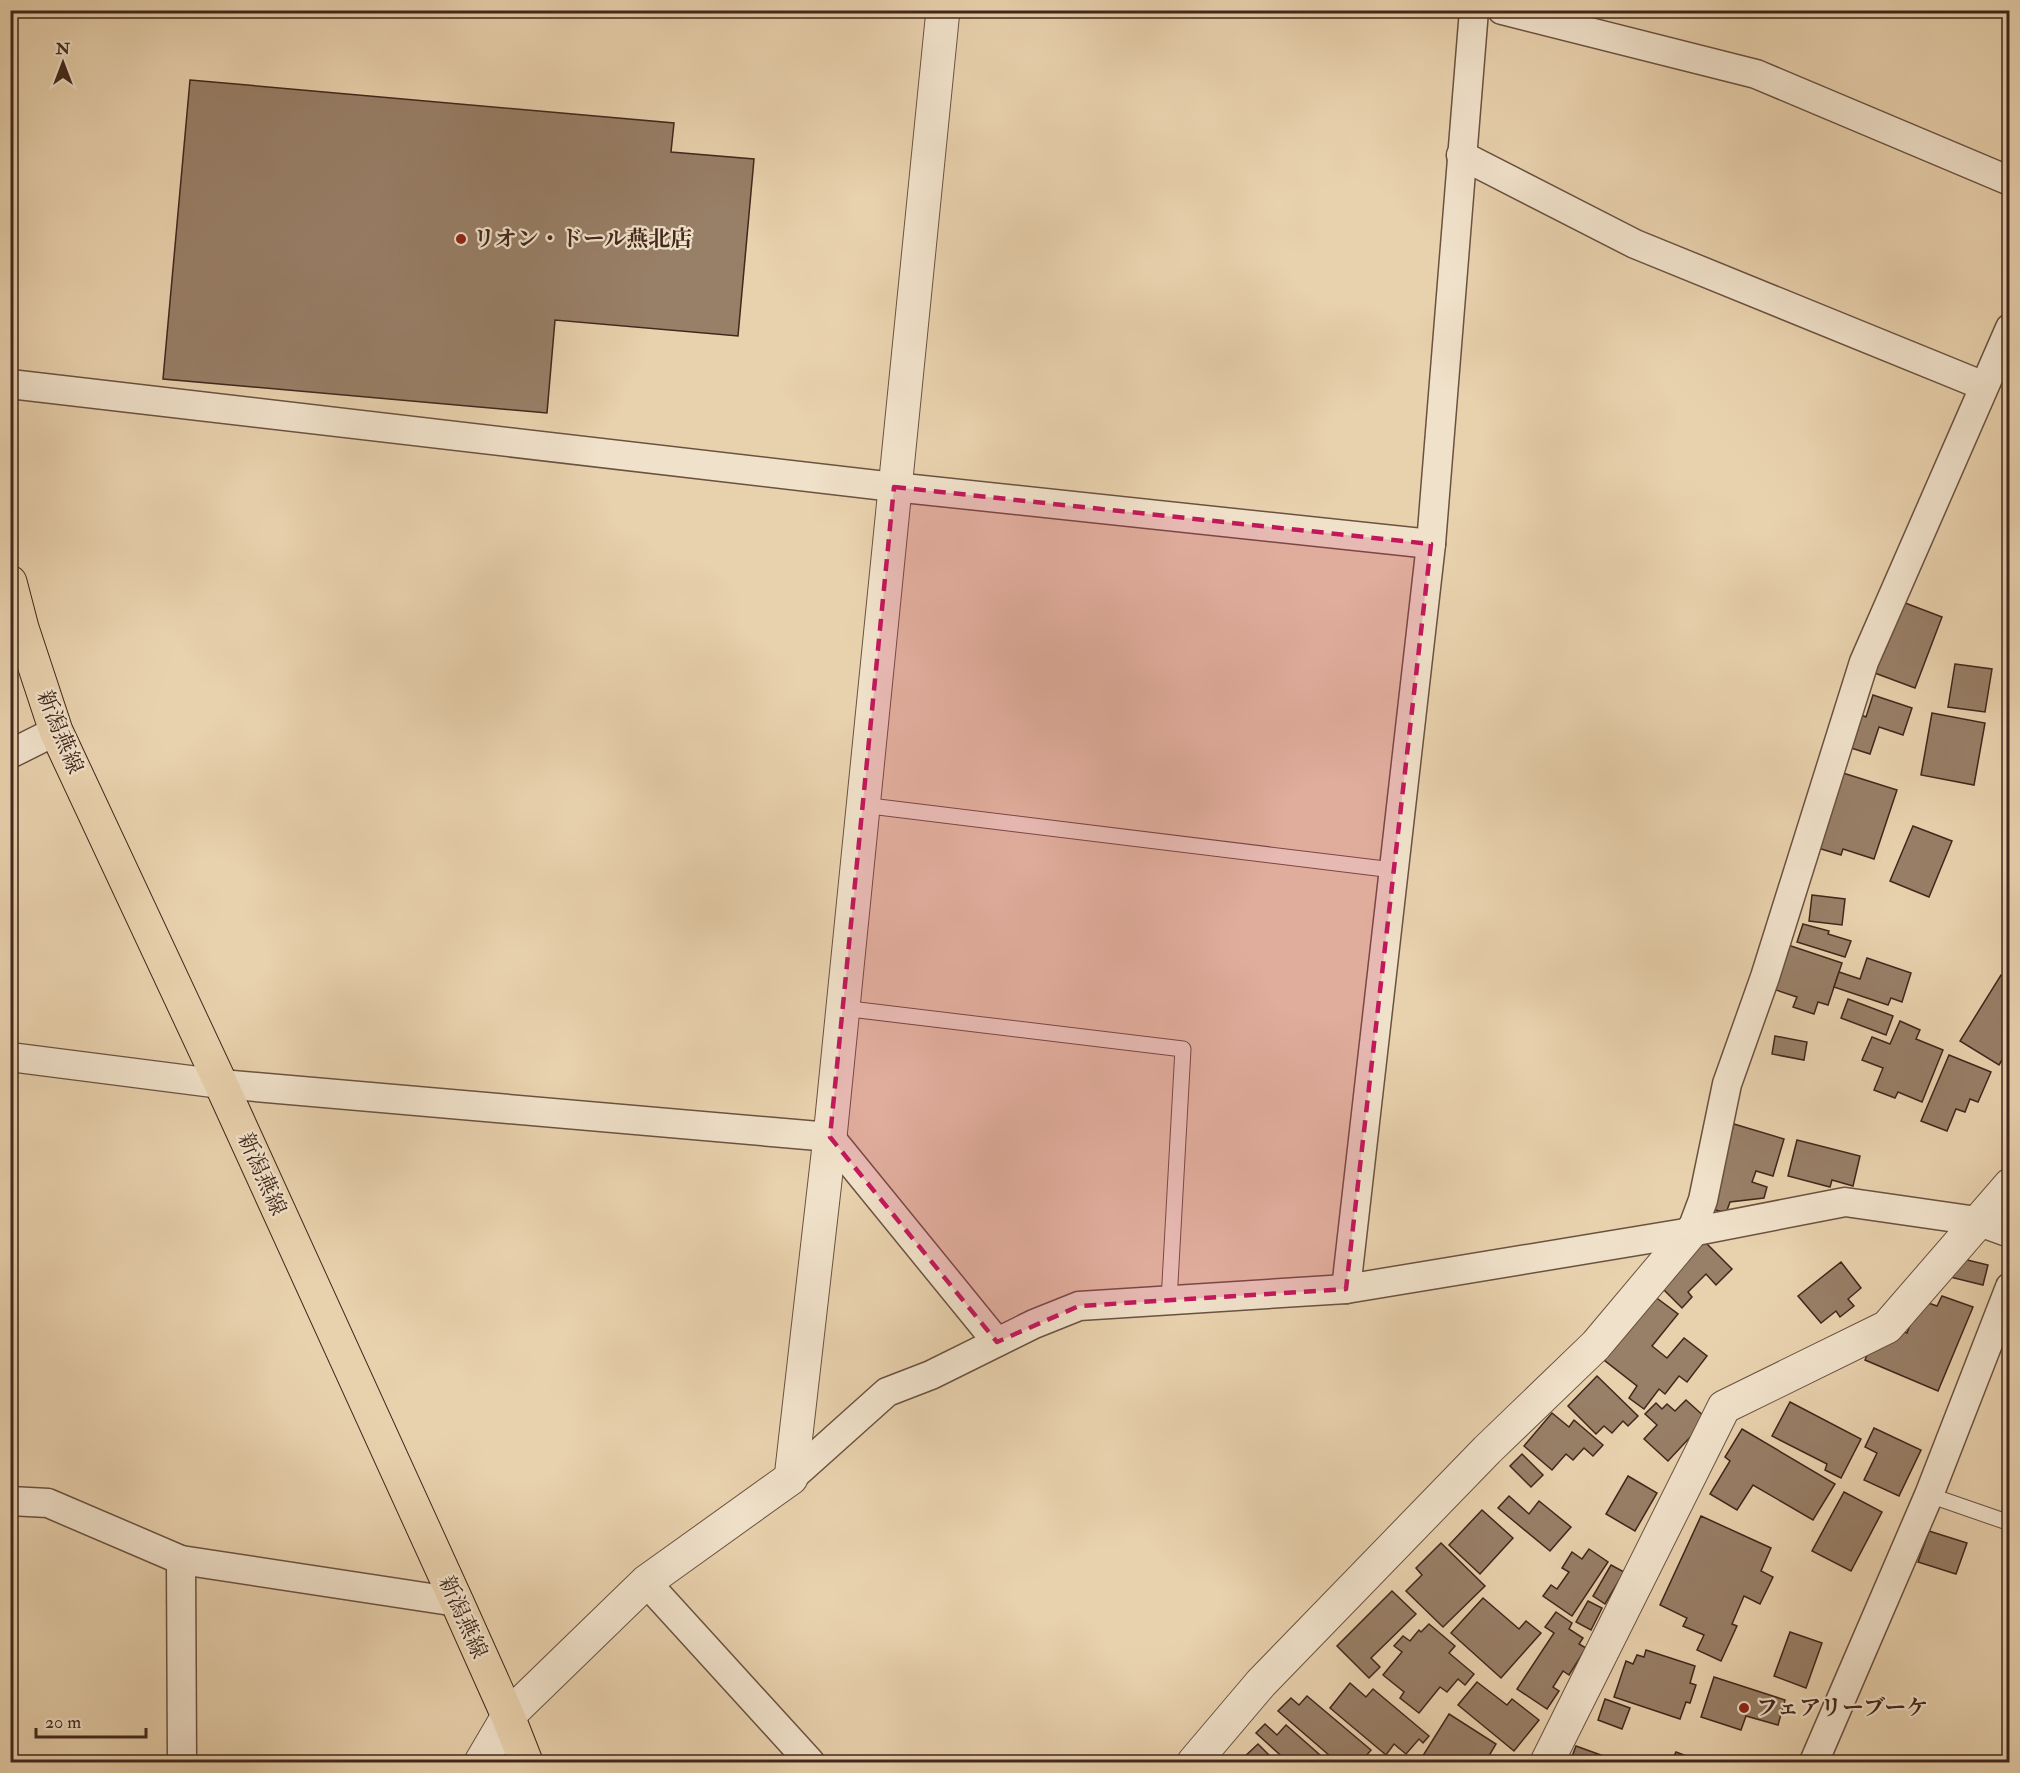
<svg xmlns="http://www.w3.org/2000/svg" width="2020" height="1773" viewBox="0 0 2020 1773" font-family="'IM FELL Double Pica','Noto Serif JP',serif">
  <rect width="100%" height="100%" fill="#e8d1ad"/>
  <filter id="stains"><feTurbulence type="fractalNoise" baseFrequency=".00333" numOctaves="4"/><feColorMatrix values="0 0 0 0 .2 0 0 0 0 .09 0 0 0 0 .02 0 0 0 .5 -.17"/></filter>
  <radialGradient id="worn" r=".72"><stop offset=".6" stop-color="#630" stop-opacity="0"/><stop offset="1" stop-color="#630" stop-opacity=".3"/></radialGradient>
  <g fill="#987f67" stroke="#41271c" stroke-width="1.5">
    <path d="M190 80 674 123 671 152 754 159 738 336 555 320 547 413 163 379Z"/>
    <path d="M1900 601 1942 617 1915 688 1872 672Z"/>
    <path d="M1955 664 1992 669 1985 712 1948 707Z"/>
    <path d="M1873 695 1912 708 1903 735 1879 727 1870 754 1848 747 1859 714 1866 717Z"/>
    <path d="M1932 713 1985 723 1974 785 1921 775Z"/>
    <path d="M1843 773 1897 790 1874 859 1843 849 1841 855 1818 848Z"/>
    <path d="M1913 826 1952 841 1929 897 1890 881Z"/>
    <path d="M1812 895 1845 899 1842 925 1809 921Z"/>
    <path d="M1803 924 1829 931 1828 934 1851 941 1845 957 1797 942Z"/>
    <path d="M1785 944 1842 963 1828 1005 1818 1002 1814 1014 1793 1007 1797 997 1770 988Z"/>
    <path d="M1867 958 1911 973 1902 1002 1891 998 1888 1005 1834 987 1839 972 1860 979Z"/>
    <path d="M2001 975 2010 981V1047L1999 1065 1960 1041Z"/>
    <path d="M1848 999 1893 1016 1886 1035 1841 1018Z"/>
    <path d="M1900 1021 1920 1030 1916 1039 1943 1050 1922 1102 1898 1092 1895 1098 1874 1090 1883 1068 1862 1060 1872 1037 1890 1044Z"/>
    <path d="M1775 1036 1807 1042 1804 1060 1772 1054Z"/>
    <path d="M1949 1055 1991 1072 1978 1102 1970 1099 1965 1112 1956 1109 1947 1131 1921 1121Z"/>
    <path d="M1734 1124 1784 1139 1773 1176 1756 1171 1752 1182 1767 1187 1764 1198 1730 1202 1726 1213 1709 1208Z"/>
    <path d="M1797 1140 1860 1156 1853 1186 1832 1180 1830 1187 1788 1176Z"/>
    <path d="M1704 1241 1732 1269 1716 1285 1706 1274 1688 1292 1692 1297 1682 1308 1663 1289 1674 1278 1670 1274Z"/>
    <path d="M1955 1257 1988 1265 1983 1285 1950 1277Z"/>
    <path d="M1841 1262 1861 1288 1848 1299 1854 1306 1840 1317 1836 1311 1821 1323 1798 1296Z"/>
    <path d="M1654 1296 1678 1314 1652 1346 1667 1358 1684 1338 1707 1356 1687 1382 1679 1376 1665 1394 1659 1389 1644 1409 1629 1398 1637 1386 1604 1360Z"/>
    <path d="M1942 1296 1973 1307 1938 1391 1865 1360 1868 1353 1894 1328 1907 1333 1920 1300 1937 1306Z"/>
    <path d="M1597 1376 1638 1416 1628 1426 1623 1421 1612 1433 1604 1426 1596 1434 1568 1406Z"/>
    <path d="M1686 1400 1707 1419 1668 1461 1644 1439 1657 1425 1645 1414 1656 1403 1662 1409 1667 1404 1675 1411Z"/>
    <path d="M1790 1402 1861 1439 1841 1478 1825 1470 1827 1464 1772 1436Z"/>
    <path d="M1552 1413 1569 1427 1574 1420 1603 1445 1593 1456 1584 1448 1573 1460 1566 1454 1552 1470 1524 1446Z"/>
    <path d="M1874 1428 1921 1450 1899 1496 1864 1480 1877 1453 1865 1447Z"/>
    <path d="M1742 1429 1835 1484 1813 1520 1753 1485 1737 1510 1710 1494 1730 1461 1725 1457Z"/>
    <path d="M1522 1454 1543 1475 1531 1487 1510 1466Z"/>
    <path d="M1628 1476 1657 1493 1635 1531 1606 1514Z"/>
    <path d="M1844 1492 1882 1512 1851 1571 1812 1551Z"/>
    <path d="M1509 1496 1529 1514 1539 1501 1571 1527 1550 1551 1498 1508Z"/>
    <path d="M1482 1510 1513 1538 1480 1574 1449 1545Z"/>
    <path d="M1701 1516 1771 1548 1761 1571 1773 1577 1760 1604 1744 1596 1732 1624 1737 1626 1721 1661 1697 1650 1704 1635 1683 1626 1687 1618 1660 1605Z"/>
    <path d="M1929 1531 1967 1543 1956 1574 1918 1562Z"/>
    <path d="M1441 1543 1485 1586 1443 1627 1406 1591 1422 1575 1416 1568Z"/>
    <path d="M1589 1549 1608 1562 1572 1616 1543 1596 1551 1585 1557 1589 1569 1572 1562 1568 1572 1552 1582 1559Z"/>
    <path d="M1611 1565 1624 1572 1605 1604 1593 1596Z"/>
    <path d="M1392 1591 1416 1614 1371 1658 1380 1667 1369 1678 1337 1646Z"/>
    <path d="M1483 1598 1519 1629 1526 1621 1541 1633 1501 1678 1451 1633Z"/>
    <path d="M1588 1601 1602 1608 1591 1630 1576 1622Z"/>
    <path d="M1556 1612 1572 1623 1569 1629 1583 1638 1579 1644 1586 1648 1569 1675 1563 1671 1553 1687 1559 1691 1547 1709 1517 1689 1554 1633 1545 1627Z"/>
    <path d="M1429 1624 1455 1646 1449 1653 1474 1674 1465 1685 1458 1679 1447 1692 1440 1687 1419 1713 1400 1698 1404 1692 1383 1675 1402 1652 1394 1646 1403 1636 1410 1641 1419 1630 1421 1632Z"/>
    <path d="M1790 1632 1822 1643 1806 1688 1774 1676Z"/>
    <path d="M1646 1650 1695 1666 1690 1683 1696 1685 1690 1703 1686 1702 1680 1719 1614 1697 1626 1661 1633 1664 1637 1655 1644 1657Z"/>
    <path d="M1714 1677 1785 1700 1778 1725 1746 1716 1741 1730 1701 1717Z"/>
    <path d="M1477 1682 1507 1705 1512 1699 1539 1720 1514 1751 1458 1705Z"/>
    <path d="M1350 1683 1366 1697 1373 1689 1429 1736 1423 1743 1419 1739 1406 1754 1394 1744 1386 1755 1330 1708Z"/>
    <path d="M1307 1696 1371 1750 1365 1757 1372 1762H1337L1278 1711 1291 1698 1299 1705Z"/>
    <path d="M1605 1699 1630 1708 1622 1729 1598 1720Z"/>
    <path d="M1449 1714 1496 1744 1487 1759 1491 1762H1419Z"/>
    <path d="M1265 1724 1277 1735 1286 1725 1328 1762H1288L1256 1733Z"/>
    <path d="M1258 1744 1276 1762H1245L1242 1759Z"/>
    <path d="M1576 1746 1609 1758 1607 1762H1570Z"/>
    <path d="M1676 1752 1702 1762H1671Z"/>
  </g>
  <g fill="none" stroke-linecap="round" stroke-linejoin="round">
    <g stroke="#6b5240" stroke-width="17">
      <g id="service">
        <path d="M862 805 1393 870"/>
        <path d="M842 1008 1183 1049 1169 1301"/>
        <path d="M1929 1495 2010 1523"/>
      </g>
    </g>
    <g stroke="#6b5240" stroke-width="31">
      <g id="minor">
        <path d="M1502 10 1756 74 2010 181"/>
        <path d="M1461 155 1635 244 1984 386"/>
        <path d="M10 384 894 487 1431 544"/>
        <path d="M10 754 56 731"/>
        <path d="M10 1057 221 1084 830 1137 997 1342"/>
        <path d="M1691 1232 1703 1200 1727 1084 1765 977 1864 662 2010 328"/>
        <path d="M1346 1289 1431 544 1474 10"/>
        <path d="M791 1478 887 1392 931 1375 1034 1324 1079 1306 1346 1289 1691 1232 1845 1202 1977 1221 2010 1233"/>
        <path d="M10 1501 48 1503 181 1560 457 1602"/>
        <path d="M181 1560 182 1762"/>
        <path d="M646 1582 810 1762"/>
        <path d="M1814 1762 1929 1495 2010 1287"/>
      </g>
    </g>
    <g stroke="#6b5240" stroke-width="35">
      <g id="tertiary">
        <path d="M481 1762 508 1716 646 1582 791 1478 830 1137 943 10"/>
        <path d="M1194 1762 1261 1683 1487 1450 1596 1345 1691 1232"/>
        <path d="M1547 1762 1724 1407 1887 1327 2010 1185"/>
      </g>
    </g>
    <g stroke="#41271c" stroke-width="35">
      <path id="primary" d="M10 582 22 628 56 731 221 1084 457 1602 508 1716 526 1762"/>
    </g>
    <use href="#service" stroke="#f0e1ca" stroke-width="15"/>
    <use href="#minor" stroke="#f0e1ca" stroke-width="28"/>
    <use href="#tertiary" stroke="#f0e1ca" stroke-width="33"/>
    <use href="#primary" stroke="#e8d1ad" stroke-width="33"/>
  </g>
  <path fill="#c2185b" fill-opacity="0.2" stroke="#c2185b" stroke-width="4.5" stroke-dasharray="12 8" stroke-linejoin="round" d="M894 487 1431 544 1346 1289 1079 1306 997 1342 830 1137Z"/>
  <g fill="#8f2418" stroke="#f0e1ca" stroke-width="2">
    <circle cx="461" cy="239" r="6"/>
    <circle cx="1744" cy="1708" r="6"/>
  </g>
  <g text-anchor="middle" dominant-baseline="central" stroke-width="4.5" stroke-linejoin="round" paint-order="stroke">
    <g font-size="22" font-weight="bold" fill="#41271c" stroke="#f0e1ca" text-anchor="start">
      <text x="473" y="239">リオン・ドール燕北店</text>
      <text x="1756" y="1708">フェアリーブーケ</text>
    </g>
    <g font-size="22" fill="#41271c" stroke="#f0e1ca">
      <text transform="translate(60 732) rotate(68)">新潟燕線</text>
      <text transform="translate(262 1174) rotate(66)">新潟燕線</text>
      <text transform="translate(463 1617) rotate(66)">新潟燕線</text>
    </g>
  </g>
  <rect width="2020" height="1773" fill="none" stroke="#e8d1ad" stroke-width="36"/>
  <rect x="12" y="12" width="1996" height="1749" fill="none" stroke="#41271c" stroke-width="3"/>
  <rect x="18" y="18" width="1984" height="1737" fill="none" stroke="#41271c" stroke-width="1.5"/>
  <g transform="translate(63 63)" stroke="#f0e1ca" stroke-width="4.5" paint-order="stroke">
  <path d="M0-4.5L10 22L0 15L-10 22Z" fill="#41271c"/>
  <text y="-9" font-size="16" font-weight="bold" text-anchor="middle" fill="#41271c">N</text>
  </g>
  <path d="M36 1728v9h110v-9" fill="none" stroke="#41271c" stroke-width="3"/>
  <text x="45" y="1728" font-size="18" fill="#41271c" stroke="#f0e1ca" stroke-width="4.5" paint-order="stroke">20 m</text>
  <rect width="100%" height="100%" filter="url(#stains)"/>
  <rect width="100%" height="100%" fill="url(#worn)"/>
</svg>
